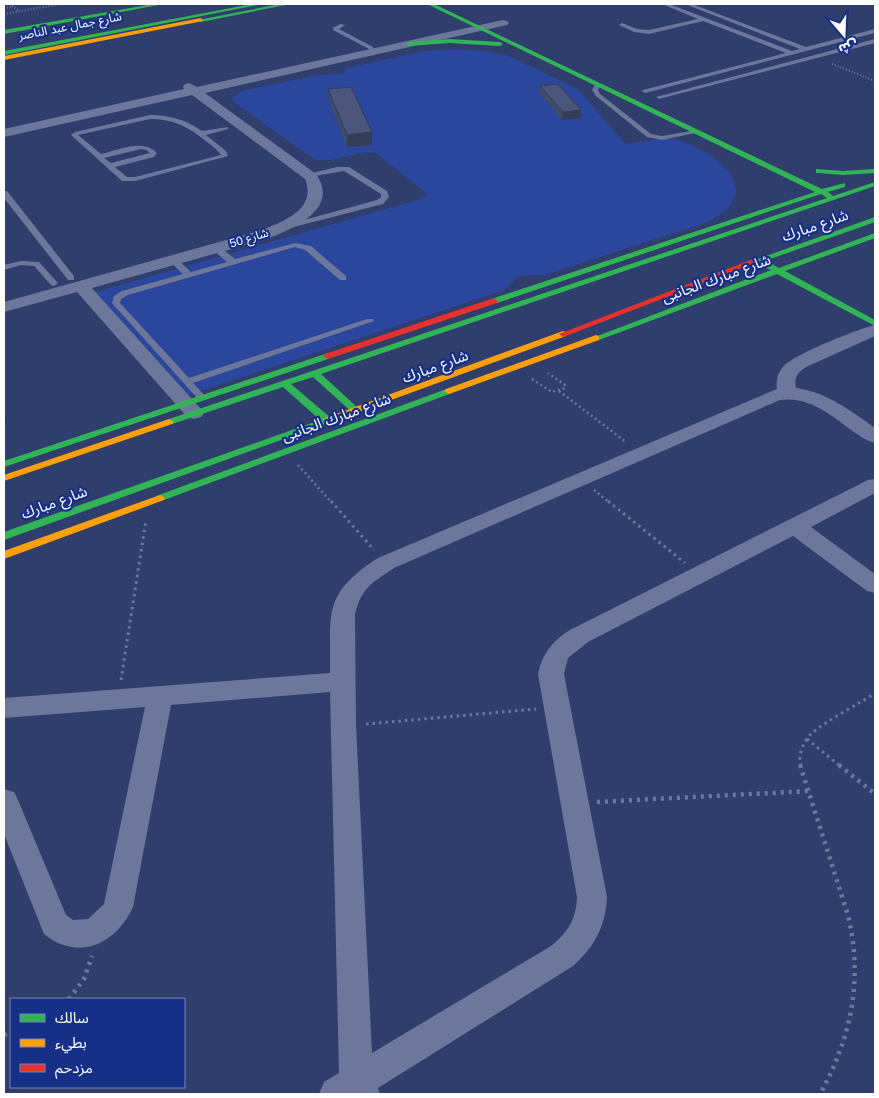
<svg xmlns="http://www.w3.org/2000/svg" width="879" height="1098" viewBox="0 0 879 1098" font-family="Helvetica,'Noto Sans Arabic',sans-serif">
  <rect width="100%" height="100%" fill="#303e6d"/>
  <path fill="#2a469d" d="M454 49 484 51 509 56 578 89 625 144C638 143 663 137 675 139 698 144 754 176 730 206 725 213 716 217 708 222L545 275 518 276 505 290 188 395 96 292 424 198 427 194 376 153C354 150 335 165 314 159L235 103 232 98 242 91 318 75 343 74 346 68 425 51Z"/>
  <g fill="none" stroke-linecap="round" stroke-linejoin="round">
    <g stroke="#6c779b" stroke-width="2" stroke-dasharray="1 2" stroke-linecap="butt">
      <path d="M10 4 19 11"/>
      <path d="M4 8 13 7"/>
      <path d="M4 14 61 4"/>
      <path d="M832 64 875 81"/>
    </g>
    <g stroke="#6c779b" stroke-width="2.5" stroke-dasharray="2 3" stroke-linecap="butt">
      <path d="M532 379 552 392 565 388V385L548 373"/>
      <path d="M559 391 626 442"/>
      <path d="M298 465 332 503"/>
      <path d="M594 490 610 503"/>
    </g>
    <g stroke="#6c779b" stroke-width="3" stroke-dasharray="2.5 4" stroke-linecap="butt">
      <path d="M331 501 374 550"/>
      <path d="M608 501 685 563"/>
      <path d="M121 680 146 520"/>
      <path d="M366 724 536 709"/>
      <path d="M807 739 840 766"/>
      <path d="M801 766C797 756 804 741 811 734 827 720 857 705 875 693"/>
    </g>
    <g stroke="#6c779b" stroke-width="4.5" stroke-dasharray="3 5" stroke-linecap="butt">
      <path d="M800 765 847 912C864 976 852 1037 820 1094"/>
      <path d="M839 765 875 794"/>
      <path d="M597 802 809 791"/>
      <path d="M69 999 84 979 92 956"/>
      <path d="M4 1035 11 1032"/>
    </g>
    <g fill="#6c779b" fill-rule="evenodd">
      <path d="M662 4H669L792 51 800 49 685 4H692L806 47 875 29V33L645 93 642 91 643 90 786 53 703 21 649 34 634 32 619 25 622 23 637 29 649 30 698 19Z"/>
      <path d="M340 24 345 25 339 29 373 47V49H369L333 30V28Z"/>
      <path d="M875 39V43L659 99 656 97Z"/>
      <path d="M596 83 601 84 598 90 600 94 651 134 662 136 697 130 700 132 662 140 647 137 596 96 592 90Z"/>
      <path d="M150 115C170 115 186 120 202 131L228 127V129L206 135 226 151 228 156 135 181H122L71 135 75 132ZM150 119C174 119 189 127 207 142 212 146 218 150 221 155L135 177H127L115 167 154 157 157 153C143 138 118 150 101 154L78 135ZM141 149 146 150 150 153 111 163 104 158Z"/>
      <path d="M337 167H349L387 191 389 197 383 204 282 230V226L377 200 381 197V194L344 171 309 177 305 175Z"/>
      <path d="M4 191H7L74 276V280H68L4 198Z"/>
      <path d="M295 243 311 246 346 276V280H340L305 250 295 247 128 295 121 299 120 303 189 378 367 319H373L374 321 193 383 206 397 204 399H198L112 303 114 296 122 291 183 274 170 262V258H176L191 272 227 262 213 250V246H219L235 259Z"/>
      <path d="M21 261 39 262 58 283 54 286 51 285 34 266 21 265 4 270V265Z"/>
    </g>
    <g fill="#6c779b" fill-rule="evenodd">
      <path d="M503 20 507 21 509 23 507 25 205 93 316 174C341 210 291 230 264 240L92 288 201 409 204 413 201 417 194 419 187 417 77 292 4 312V302L262 230C285 221 317 209 305 179L192 95 4 137V129L184 89 183 87 185 84 189 83 197 87Z"/>
      <path d="M875 325V336L806 367C797 373 794 378 796 388 827 392 851 411 875 428V443C866 441 859 435 851 430 830 414 808 396 780 400L394 568C372 583 362 587 355 614L356 725 372 1053 551 946C568 932 576 920 577 897L538 674C542 654 553 640 570 630L868 480 875 479V493L811 527 875 574V593L867 591 793 536 588 642 568 658 564 674 607 897C606 925 594 948 573 966L378 1088 380 1094H319L324 1082 339 1073 330 692 171 705 133 907C116 944 79 962 44 934L4 834V789L14 792 18 800 66 915 73 920 88 919 104 904 145 707 4 718V698L330 673C331 613 322 594 378 558L777 389C776 381 777 374 783 367 792 355 858 329 875 325Z"/>
    </g>
    <g fill="#30b455" fill-rule="evenodd">
      <path d="M153 4H164L4 34V30Z"/>
      <path d="M252 4H262L4 55V51Z"/>
      <path d="M280 4H290L201 22 198 20Z"/>
      <path d="M427 4H434L822 189 845 183V187L828 192 833 196 875 182V186L321 374 359 409 361 411 359 413H353L313 377 291 384 331 418 333 420 331 422 4 540V532L320 420 283 387 172 424H166L164 422 166 420 827 198 821 194 497 303H491V299L815 192Z"/>
      <path d="M449 39 500 42 503 44 500 46 449 43 409 46 406 44 409 42Z"/>
      <path d="M816 169 843 171 875 169V173L843 175 819 173H816Z"/>
      <path d="M875 217V222L759 263 752 261Z"/>
      <path d="M875 233V238L785 271 875 320V326L777 274 599 340H593L592 338 771 270 766 268V264H772L779 268Z"/>
      <path d="M328 353 331 354V358L4 467V461Z"/>
      <path d="M449 388 452 389V393L164 500H156L155 498 156 496Z"/>
    </g>
    <g fill="#ff9f0a" fill-rule="evenodd">
      <path d="M201 18 203 21 4 60V56Z"/>
      <path d="M563 331 566 332V336L331 422H325L323 420 325 418Z"/>
      <path d="M596 335 599 336V340L452 393 449 394 444 391 446 389Z"/>
      <path d="M169 419 174 422 172 424 4 481V475Z"/>
      <path d="M160 495 165 498 164 500 4 559V551Z"/>
    </g>
    <g fill="#e5322d" fill-rule="evenodd">
      <path d="M753 259 760 261 566 336 563 337 559 334Z"/>
      <path d="M494 298 498 301 497 303 331 358 328 359 323 356 325 354Z"/>
    </g>
  </g>
  <g fill="#404a6b">
    <path d="M540 86 581 118 562 120 540 94Z"/>
    <path d="M328 89 372 132V145L347 147 329 101Z"/>
  </g>
  <g fill="#343c57">
    <path d="M581 110V118L562 120 563 112Z"/>
    <path d="M372 132V145L347 147V135Z"/>
    <path d="M4 410 7 422 4 424Z"/>
  </g>
  <g fill="#4a567c" stroke="#343c57">
    <path d="M558 84 581 110 563 112 540 86Z"/>
    <path d="M351 87 372 132 347 135 328 89Z"/>
  </g>
  <g text-anchor="middle" dominant-baseline="central" stroke-width="4.5" stroke-linejoin="round" paint-order="stroke">
    <g font-size="12" fill="#fff" stroke="#163087">
      <text transform="translate(70 26) rotate(-11)">شارع جمال عبد الناصر</text>
      <text transform="translate(249 238) rotate(-17)">شارع 50</text>
    </g>
    <g font-size="15" fill="#fff" stroke="#163087">
      <text transform="translate(815 225) rotate(-19)">شارع مبارك</text>
      <text transform="translate(716 278) rotate(-20)">شارع مبارك الجانبى</text>
      <text transform="translate(435 366) rotate(-20)">شارع مبارك</text>
      <text transform="translate(336 417) rotate(-20)">شارع مبارك الجانبى</text>
      <text transform="translate(54 502) rotate(-20)">شارع مبارك</text>
    </g>
  </g>
  <rect width="879" height="1098" fill="none" stroke="#ffffff" stroke-width="10"/>
  <rect x="10" y="998" width="175" height="90" fill="#163087" stroke="#7383b7"/>
  <rect x="20" y="1014" width="25" height="8" fill="#30b455" stroke="#7383b7"/>
  <text x="55" y="1023" font-size="15" fill="#ffffff">سالك</text>
  <rect x="20" y="1039" width="25" height="8" fill="#ff9f0a" stroke="#7383b7"/>
  <text x="55" y="1048" font-size="15" fill="#ffffff">بطيء</text>
  <rect x="20" y="1064" width="25" height="8" fill="#e5322d" stroke="#7383b7"/>
  <text x="55" y="1073" font-size="15" fill="#ffffff">مزدحم</text>
  <g transform="translate(844 35) rotate(161)" stroke="#163087" stroke-width="4" paint-order="stroke">
  <path d="M0-4L9 19L0 12L-9 19Z" fill="#ffffff"/>
  <text y="-8" font-size="14" font-weight="bold" text-anchor="middle" fill="#ffffff">ش</text>
  </g>
</svg>
